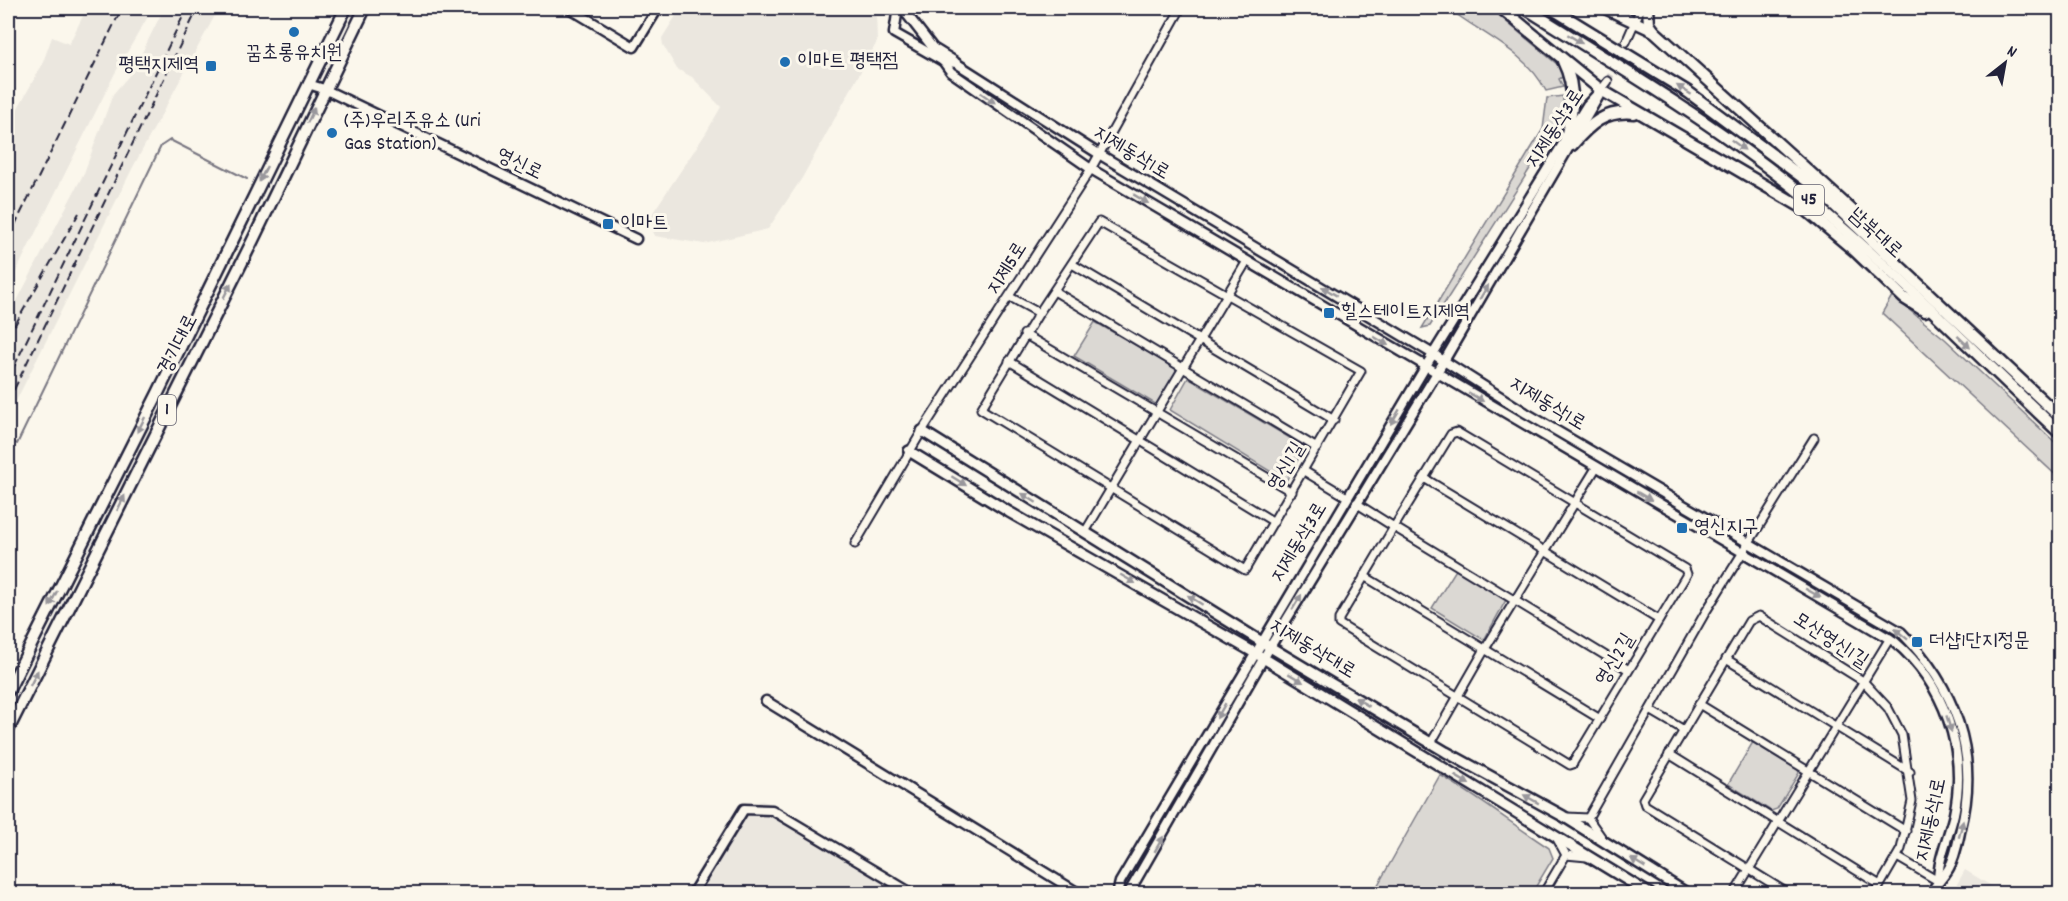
<svg xmlns="http://www.w3.org/2000/svg" width="2068" height="901" viewBox="0 0 2068 901" font-family="Dekko,'Poor Story',sans-serif">
  <rect width="100%" height="100%" fill="#fbf7ec"/>
  <filter id="ink" filterUnits="userSpaceOnUse"><feTurbulence type="fractalNoise" baseFrequency=".0167" numOctaves="2"/><feDisplacementMap in="SourceGraphic" scale="12" xChannelSelector="R" yChannelSelector="G"/><feConvolveMatrix kernelMatrix="1 2 1 2 8 2 1 2 1" color-interpolation-filters="sRGB"/></filter>
  <g filter="url(#ink)">
    <g fill="#ebe7df">
      <path d="M87 8H153L115 73 8 288V126L42 65 52 37 69 44Z"/>
      <path d="M164 8H219L132 169 8 417V318L84 173 113 94 133 71Z"/>
      <path d="M681 8H876L877 42 802 178 768 229 704 244 655 236 648 220 706 133 721 107 692 77 677 69 663 45 662 38Z"/>
      <path d="M762 801 773 804 920 893 686 894 737 810 748 803Z"/>
      <path d="M1965 870 2003 893H1952Z"/>
    </g>
    <g fill="#dbd8d3" stroke="#7e7d87" stroke-width="1.5">
      <path d="M1448 8H1490L1558 65 1564 76 1559 79 1563 87 1546 91C1527 52 1481 34 1448 8Z"/>
      <path d="M1563 96V109L1557 126 1430 326 1422 328 1543 129 1547 98Z"/>
      <path d="M1892 296 1945 339 2060 447V479L1882 313Z"/>
      <path d="M1095 322 1178 369 1157 405 1074 356Z"/>
      <path d="M1188 378 1305 447 1286 481 1170 410Z"/>
      <path d="M1457 568 1507 598 1484 640 1432 608Z"/>
      <path d="M1753 742 1798 769 1799 773 1777 809 1771 811 1728 784Z"/>
      <path d="M1440 775C1478 797 1512 824 1549 848L1553 858 1532 893 1381 894 1375 890Z"/>
    </g>
    <g fill="none" stroke-linecap="round" stroke-linejoin="round">
      <path stroke="#787681" stroke-width="2" d="M8 439 17 444 161 146 170 140 247 179"/>
      <path stroke="#d0ccc9" stroke-width="7" stroke-dasharray="7 3.5" stroke-linecap="butt" d="M1608 81 1626 42"/>
      <g stroke="#22223b" stroke-width="11">
        <g id="minor">
          <path d="M1626 42 1641 8"/>
          <path d="M1601 90 1608 81"/>
          <path d="M1072 264 1334 420"/>
          <path d="M1054 291 1317 448"/>
          <path d="M1010 297 1039 313 981 409 1245 570 1361 371 1099 222 1039 313"/>
          <path d="M1024 334 1292 492"/>
          <path d="M1009 361 1274 522"/>
          <path d="M1304 471 1347 497"/>
          <path d="M1424 478 1659 620"/>
          <path d="M1356 503 1394 527 1339 619V624L1570 765 1573 764V763C1611 700 1649 637 1687 574L1685 569 1457 432 1451 434 1394 527 1629 670"/>
          <path d="M1085 532 1247 261"/>
          <path d="M855 544 922 431 1091 169 1181 8"/>
          <path d="M1364 576 1600 719"/>
          <path d="M1726 659 1910 772"/>
          <path d="M1699 704 1906 831"/>
          <path d="M1650 710 1684 730"/>
          <path d="M1431 743 1485 649 1596 468"/>
          <path d="M1669 754 1880 885"/>
          <path d="M1567 817 1588 818"/>
          <path d="M1588 818 1705 613 1814 438"/>
          <path d="M1588 818 1602 838"/>
          <path d="M1556 837 1566 855"/>
          <path d="M1566 855 1587 857"/>
          <path d="M1897 857 1938 881"/>
          <path d="M1543 894 1566 855"/>
          <path d="M1734 894 1890 638"/>
          <path d="M1789 894 1645 805 1643 799 1749 621 1759 616 1863 681 1888 708 1902 735 1912 801 1901 849 1875 894"/>
        </g>
      </g>
      <g stroke="#22223b" stroke-width="13">
        <g id="tertiary">
          <path d="M569 8 634 47 658 8"/>
          <path d="M898 8 894 33 943 61 951 72 1091 169 1895 642C1944 684 1968 750 1954 814 1949 836 1938 858 1938 881"/>
          <path d="M902 8 933 48 954 61"/>
          <path d="M943 61 956 63 1099 154 1433 354 1526 413 1901 632C1955 687 1980 753 1961 828 1958 841 1956 856 1949 868 1944 877 1936 884 1930 894"/>
          <path d="M308 84 324 89 636 239"/>
          <path d="M766 701 1080 894"/>
          <path d="M692 894 744 809 772 810 913 894"/>
          <path d="M1117 894 1120 882 1433 354 1587 105 1601 90"/>
          <path d="M1128 894 1270 647 1444 361 1600 94"/>
        </g>
      </g>
      <g stroke="#22223b" stroke-width="14">
        <g id="secondary">
          <path d="M922 431 1270 647 1446 752 1563 816 1688 894"/>
          <path d="M909 451 1009 512 1255 653 1650 894"/>
        </g>
      </g>
      <g stroke="#22223b" stroke-width="15">
        <g id="primary">
          <path d="M8 691 158 393 346 8"/>
          <path d="M8 730 252 242 365 8"/>
        </g>
      </g>
      <g stroke="#22223b" stroke-width="15">
        <g id="trunk">
          <path d="M1501 8 1601 90 1805 209 1855 251 1904 298 1925 311"/>
          <path d="M1525 8C1611 62 1699 114 1779 176 1880 254 1968 347 2060 433"/>
          <path d="M1551 8 1688 92 1814 186 2060 417"/>
          <path d="M1605 8 1654 31 1856 214"/>
          <path d="M1648 8 1649 24 1654 31"/>
          <path d="M1572 145C1590 124 1605 110 1634 113"/>
          <path d="M1563 148C1572 117 1578 91 1563 61"/>
        </g>
      </g>
      <use href="#minor" stroke="#fbf7ec" stroke-width="7"/>
      <use href="#tertiary" stroke="#fbf7ec" stroke-width="8"/>
      <use href="#secondary" stroke="#fbf7ec" stroke-width="9"/>
      <use href="#primary" stroke="#fbf7ec" stroke-width="10"/>
      <use href="#trunk" stroke="#fbf7ec" stroke-width="10"/>
      <g stroke="#22223b" stroke-width="2" stroke-dasharray="9 4.5" stroke-linecap="butt">
        <path d="M8 239 122 8"/>
        <path d="M8 337 79 213"/>
        <path d="M8 379 187 8"/>
        <path d="M8 402 198 8"/>
      </g>
    </g>
    <defs><path id="oneway-solid" d="M-6-.8H1V-3.2L6.5 0L1 3.2V.8H-6Z" transform="scale(1.5)"/></defs>
    <g fill="#99979c">
      <use href="#oneway-solid" transform="translate(1575 39) rotate(32)"/>
      <use href="#oneway-solid" transform="translate(1684 90) rotate(-148)"/>
      <use href="#oneway-solid" transform="translate(988 98) rotate(35)"/>
      <use href="#oneway-solid" transform="translate(311 115) rotate(-65)"/>
      <use href="#oneway-solid" transform="translate(1738 145) rotate(37)"/>
      <use href="#oneway-solid" transform="translate(263 174) rotate(116)"/>
      <use href="#oneway-solid" transform="translate(1141 199) rotate(31)"/>
      <use href="#oneway-solid" transform="translate(227 291) rotate(-63)"/>
      <use href="#oneway-solid" transform="translate(1329 291) rotate(-149)"/>
      <use href="#oneway-solid" transform="translate(1484 292) rotate(-59)"/>
      <use href="#oneway-solid" transform="translate(1381 341) rotate(31)"/>
      <use href="#oneway-solid" transform="translate(1964 342) rotate(43)"/>
      <use href="#oneway-solid" transform="translate(1476 397) rotate(31)"/>
      <use href="#oneway-solid" transform="translate(1395 417) rotate(121)"/>
      <use href="#oneway-solid" transform="translate(141 425) rotate(117)"/>
      <use href="#oneway-solid" transform="translate(959 481) rotate(32)"/>
      <use href="#oneway-solid" transform="translate(1644 496) rotate(30)"/>
      <use href="#oneway-solid" transform="translate(1029 498) rotate(-148)"/>
      <use href="#oneway-solid" transform="translate(121 503) rotate(-64)"/>
      <use href="#oneway-solid" transform="translate(1128 579) rotate(30)"/>
      <use href="#oneway-solid" transform="translate(1813 593) rotate(29)"/>
      <use href="#oneway-solid" transform="translate(53 599) rotate(117)"/>
      <use href="#oneway-solid" transform="translate(1195 600) rotate(-148)"/>
      <use href="#oneway-solid" transform="translate(1297 602) rotate(-59)"/>
      <use href="#oneway-solid" transform="translate(1901 634) rotate(-141)"/>
      <use href="#oneway-solid" transform="translate(34 678) rotate(-63)"/>
      <use href="#oneway-solid" transform="translate(1296 678) rotate(31)"/>
      <use href="#oneway-solid" transform="translate(1362 702) rotate(-149)"/>
      <use href="#oneway-solid" transform="translate(1221 711) rotate(120)"/>
      <use href="#oneway-solid" transform="translate(1949 724) rotate(73)"/>
      <use href="#oneway-solid" transform="translate(1462 780) rotate(31)"/>
      <use href="#oneway-solid" transform="translate(1531 799) rotate(-151)"/>
      <use href="#oneway-solid" transform="translate(1961 829) rotate(-76)"/>
      <use href="#oneway-solid" transform="translate(1159 844) rotate(-60)"/>
      <use href="#oneway-solid" transform="translate(1638 863) rotate(-148)"/>
    </g>
  </g>
  <g fill="#1f6fb2" stroke="#fbf7ec" stroke-width="2">
    <circle cx="294" cy="32" r="6"/>
    <circle cx="785" cy="62" r="6"/>
    <rect x="205" y="60" width="12" height="12" rx="3"/>
    <circle cx="332" cy="133" r="6"/>
    <rect x="602" y="218" width="12" height="12" rx="3"/>
    <rect x="1323" y="307" width="12" height="12" rx="3"/>
    <rect x="1676" y="522" width="12" height="12" rx="3"/>
    <rect x="1911" y="636" width="12" height="12" rx="3"/>
  </g>
  <g text-anchor="middle" dominant-baseline="central" stroke-width="6" stroke-linejoin="round" paint-order="stroke">
    <g fill="#fbf7ec" stroke="#636270" stroke-width="1.5">
      <rect x="1794" y="185" width="30" height="30" rx="4.5"/>
      <rect x="158" y="395" width="18" height="30" rx="4.5"/>
    </g>
    <g font-size="18" font-weight="bold" fill="#22223b">
      <text x="1809" y="200">45</text>
      <text x="167" y="410">1</text>
    </g>
    <g font-size="20" fill="#22223b" stroke="#fbf7ec" text-anchor="start">
      <text x="294" y="54" text-anchor="middle">꿈초롱유치원</text>
      <text x="797" y="62">이마트 평택점</text>
      <text x="199" y="66" text-anchor="end">평택지제역</text>
      <text x="344" y="122">(주)우리주유소 (Uri<tspan x="344" dy="23">Gas Station)</tspan></text>
      <text x="620" y="224">이마트</text>
      <text x="1341" y="313">힐스테이트지제역</text>
      <text x="1694" y="528">영신지구</text>
      <text x="1929" y="642">더샵1단지정문</text>
    </g>
    <g font-size="20" fill="#22223b" stroke="#fbf7ec">
      <text transform="translate(1556 129) rotate(-57)">지제동삭3로</text>
      <text transform="translate(1131 154) rotate(31)">지제동삭1로</text>
      <text transform="translate(519 165) rotate(26)">영신로</text>
      <text transform="translate(1875 234) rotate(42)">남북대로</text>
      <text transform="translate(1008 269) rotate(-58)">지제5로</text>
      <text transform="translate(179 345) rotate(-63)">경기대로</text>
      <text transform="translate(1547 405) rotate(31)">지제동삭1로</text>
      <text transform="translate(1287 467) rotate(-59)">영신1길</text>
      <text transform="translate(1300 543) rotate(-59)">지제동삭3로</text>
      <text transform="translate(1830 641) rotate(33)">모산영신1길</text>
      <text transform="translate(1312 650) rotate(31)">지제동삭대로</text>
      <text transform="translate(1616 660) rotate(-59)">영신2길</text>
      <text transform="translate(1932 820) rotate(-78)">지제동삭1로</text>
    </g>
  </g>
  <rect width="2068" height="901" fill="none" stroke="#fbf7ec" stroke-width="30"/>
  <rect x="15" y="15" width="2038" height="871" fill="none" stroke="#22223b" stroke-width="2" filter="url(#ink)"/>
  <g transform="translate(2005 63) rotate(31)" stroke="#fbf7ec" stroke-width="4.5" paint-order="stroke">
  <path d="M0-4.5L10 22L0 15L-10 22Z" fill="#22223b"/>
  <text y="-9" font-size="16" font-weight="bold" text-anchor="middle" fill="#22223b">N</text>
  </g>
</svg>
